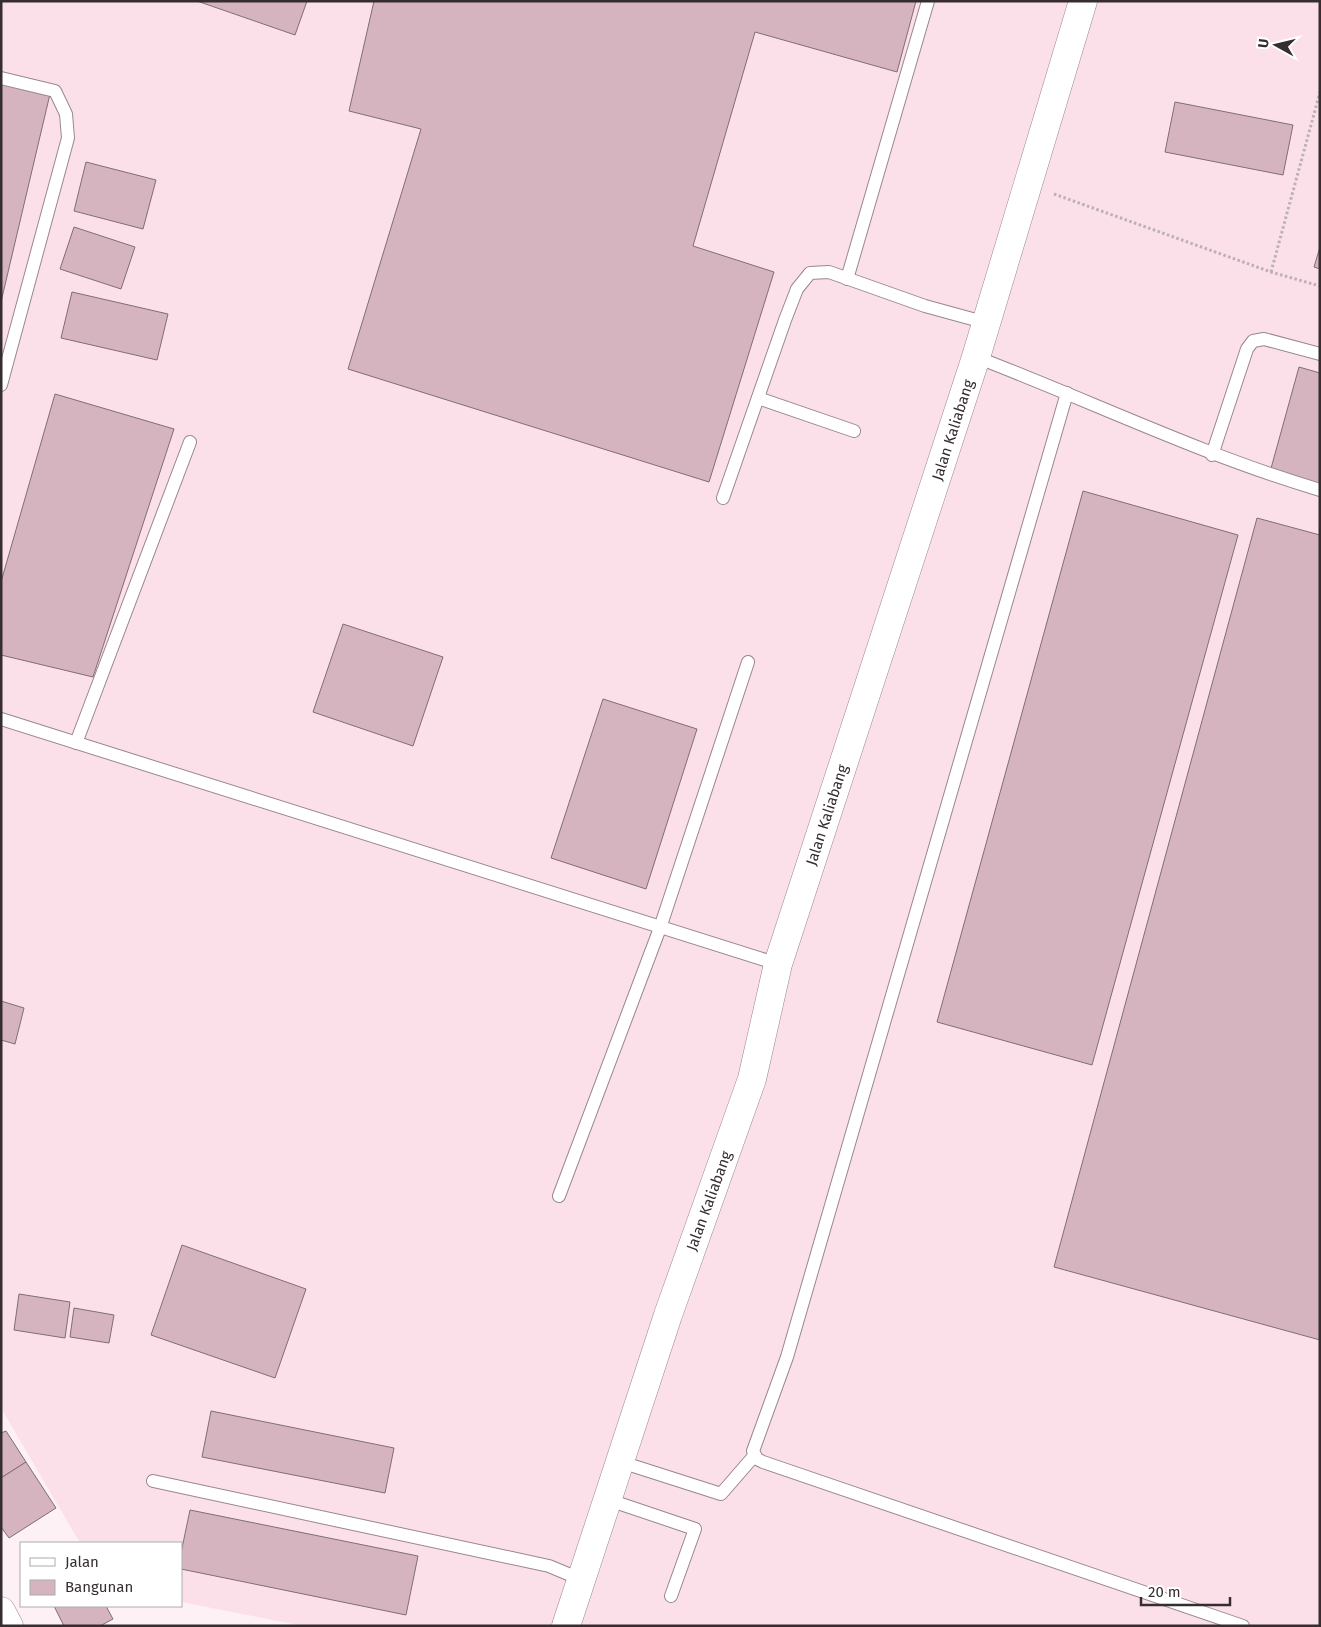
<svg xmlns="http://www.w3.org/2000/svg" width="1321" height="1627" viewBox="0 0 1321 1627" font-family="'Fira Sans',sans-serif">
  <rect width="100%" height="100%" fill="#fdf1f5"/>
  <path fill="#fce0e9" d="M1 1H1320V1626H303L181 1602V1543H80L1 1408Z"/>
  <g fill="#d6b4bf" stroke="#7f6e74">
    <path d="M197 1H307L295 35Z"/>
    <path d="M374 1H916L897 72 755 32 693 246 774 272 709 482 348 369 421 129 349 111Z"/>
    <path d="M1 82 50 94 1 302Z"/>
    <path d="M1175 102 1293 125 1283 175 1165 152Z"/>
    <path d="M86 162 156 180 143 229 74 211Z"/>
    <path d="M74 227 135 247 121 289 60 269Z"/>
    <path d="M1320 247V269L1314 267Z"/>
    <path d="M72 292 168 314 157 360 61 338Z"/>
    <path d="M1299 367 1320 373V486L1270 472Z"/>
    <path d="M55 394 174 429 93 677 1 655V582Z"/>
    <path d="M1083 491 1238 535 1092 1065 937 1022Z"/>
    <path d="M1257 518 1320 535V1340L1054 1267Z"/>
    <path d="M343 624 443 657 413 746 313 712Z"/>
    <path d="M603 699 697 729 646 889 551 858Z"/>
    <path d="M1 1001 24 1008 15 1044 1 1040Z"/>
    <path d="M182 1245 306 1289 275 1378 151 1335Z"/>
    <path d="M19 1294 70 1302 65 1338 14 1330Z"/>
    <path d="M74 1308 114 1315 109 1343 70 1337Z"/>
    <path d="M211 1411 394 1448 385 1493 202 1457Z"/>
    <path d="M6 1431 26 1462 1 1478V1433Z"/>
    <path d="M26 1462 56 1508 9 1538 1 1527V1478Z"/>
    <path d="M190 1510 418 1556 406 1615 181 1569V1553Z"/>
    <path d="M54 1606H106L113 1619 100 1626H64Z"/>
  </g>
  <g fill="none" stroke-linecap="round" stroke-linejoin="round">
    <g stroke="#99878d" stroke-width="14">
      <g id="lane">
        <path d="M1 78 55 91 66 114 68 138 1 385"/>
        <path d="M847 279 928 1"/>
        <path d="M976 357C1091 401 1202 455 1320 490"/>
        <path d="M1067 393 787 1357 753 1451 757 1459 763 1462 1243 1626"/>
        <path d="M758 398 854 431"/>
        <path d="M1212 455 1247 349 1253 341 1264 339 1320 354"/>
        <path d="M723 498 785 320 797 289 810 273 829 272 925 306 987 323"/>
        <path d="M1 719 778 964"/>
        <path d="M76 743 190 442"/>
        <path d="M559 1196 660 928 748 662"/>
        <path d="M621 1462 721 1494 754 1456"/>
        <path d="M153 1481 549 1566 580 1579"/>
        <path d="M606 1499 695 1529 671 1596"/>
      </g>
    </g>
    <g stroke="#99878d" stroke-width="29">
      <path id="secondary" d="M1 1611 9 1626"/>
    </g>
    <g stroke="#99878d" stroke-width="29">
      <path id="primary" d="M566 1626 668 1315 752 1079 778 964 976 357 1083 1"/>
    </g>
    <g stroke="#bbb0b3" stroke-width="3" stroke-dasharray="2.5 2.5" stroke-linecap="butt">
      <path d="M1054 194 1271 272 1320 286"/>
      <path d="M1271 272 1320 92"/>
    </g>
    <use href="#lane" stroke="#fff" stroke-width="12"/>
    <use href="#secondary" stroke="#fff" stroke-width="28"/>
    <use href="#primary" stroke="#fff" stroke-width="28"/>
  </g>
  <g text-anchor="middle" dominant-baseline="central" stroke-width="4" stroke-linejoin="round" paint-order="stroke">
    <g font-size="15" fill="#352d2f" stroke="#fff">
      <text transform="translate(953 430) rotate(-72)">Jalan Kaliabang</text>
      <text transform="translate(827 815) rotate(-72)">Jalan Kaliabang</text>
      <text transform="translate(709 1201) rotate(-70)">Jalan Kaliabang</text>
    </g>
  </g>
  <rect width="1321" height="1627" fill="none" stroke="#352d2f" stroke-width="5"/>
  <rect x="20" y="1542" width="162" height="65" fill="#ffffff" stroke="#aeabac"/>
  <rect x="30" y="1558" width="25" height="8" fill="#ffffff" stroke="#aeabac"/>
  <text x="65" y="1567" font-size="15" fill="#352d2f">Jalan</text>
  <rect x="30" y="1580" width="25" height="15" fill="#d6b4bf" stroke="#aeabac"/>
  <text x="65" y="1592" font-size="15" fill="#352d2f">Bangunan</text>
  <g transform="translate(1276 45) rotate(278)" stroke="#ffffff" stroke-width="4" paint-order="stroke">
  <path d="M0-4L9 19L0 12L-9 19Z" fill="#352d2f"/>
  <text y="-8" font-size="14" font-weight="bold" text-anchor="middle" fill="#352d2f">U</text>
  </g>
  <path d="M1141 1597v8h89v-8" fill="none" stroke="#352d2f" stroke-width="2.5"/>
  <text x="1148" y="1597" font-size="15" fill="#352d2f" stroke="#ffffff" stroke-width="4" paint-order="stroke">20 m</text>
</svg>
